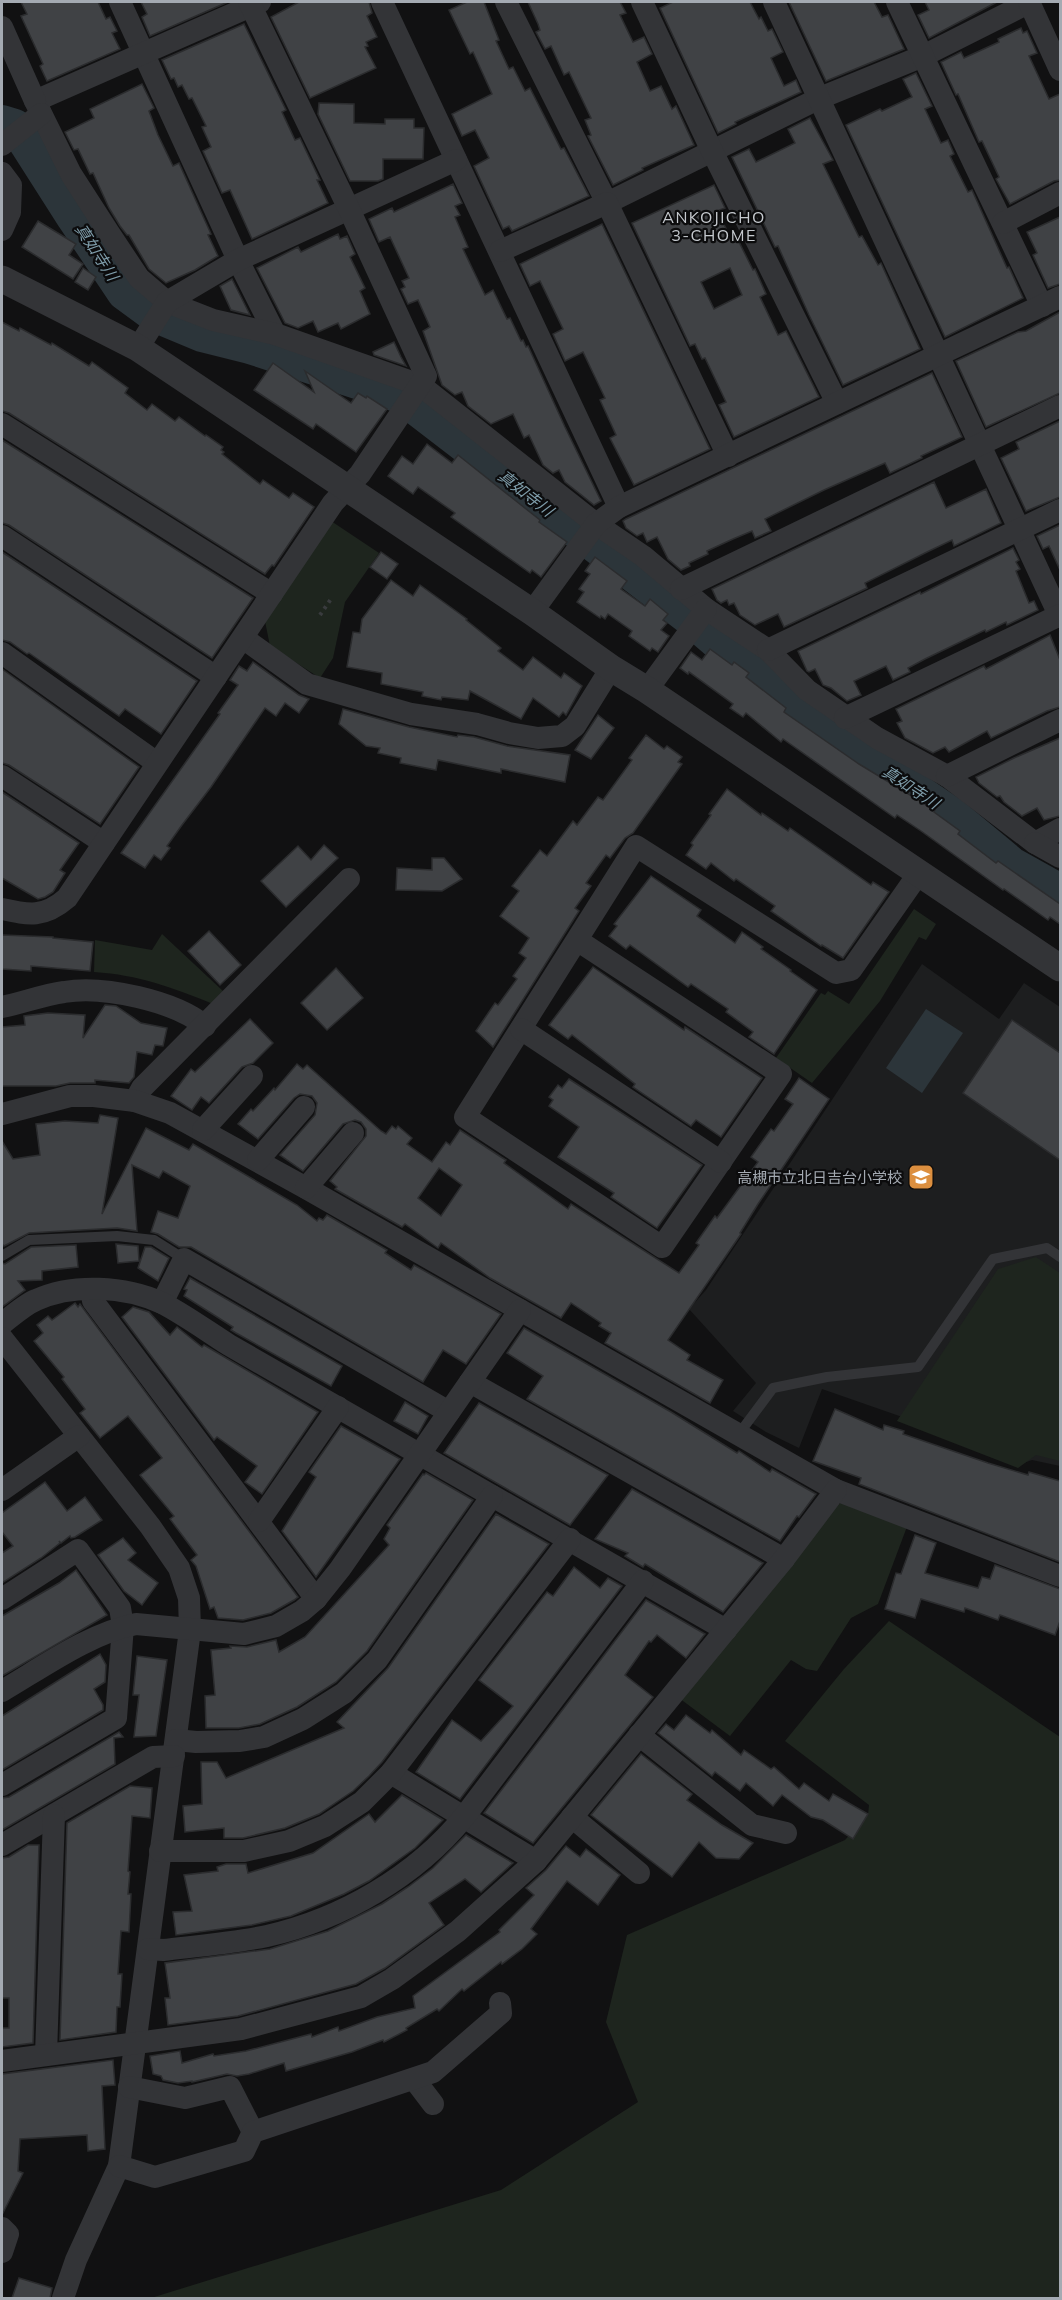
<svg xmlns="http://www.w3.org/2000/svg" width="1062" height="2300" viewBox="0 0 1062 2300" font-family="Mulish,'Noto Sans JP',sans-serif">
  <rect width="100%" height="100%" fill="#111112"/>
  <path fill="#1d1e1f" d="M922 964 999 1019 1024 983 1060 1007V1466L1032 1460 1018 1465 951 1434 822 1389 799 1448 766 1432 733 1411 756 1383 689 1309 706 1290Z"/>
  <g fill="#1e251e">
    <path d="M331 521 379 553 345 602 333 658 320 678 270 646 265 621Z"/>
    <path d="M914 909 936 924 926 940 919 937 880 1001 812 1083 776 1058 821 993 825 995 828 991 849 1004Z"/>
    <path d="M162 934 224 992 213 1004C171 987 139 975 94 972L95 940 152 950Z"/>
    <path d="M1036 1257 1060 1273V1461L1036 1455 1018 1468 897 1421 998 1269Z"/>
    <path d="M846 1501 908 1524 878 1604 851 1618 817 1671 806 1669 791 1660 730 1736 679 1698 838 1504Z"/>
    <path d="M889 1621 1060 1737V2298H151L501 2190 638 2102 606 2022 627 1935 845 1840 868 1815 869 1805 785 1741 844 1669Z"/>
  </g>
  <path fill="#2c353a" d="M926 1009 963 1033 922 1093 886 1068Z"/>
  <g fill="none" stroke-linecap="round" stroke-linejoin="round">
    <path stroke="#2c353a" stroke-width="34" d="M2 122 15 126 73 217 124 293 154 315 202 335 250 347 400 396 689 618 826 736 887 770 952 814 1012 864 1060 891"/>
  </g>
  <g fill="#404245" stroke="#2b2c2e" stroke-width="1.5" fill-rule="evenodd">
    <path d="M21 2H98L106 19 110 17 117 31 112 33 120 49 47 81 40 66 43 64 21 16 27 14Z"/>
    <path d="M141 2H228L150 36 142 17 147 14Z"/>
    <path d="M299 2H369L372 13 367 16 377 37 366 42 368 46 365 47 376 68 310 98 271 17Z"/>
    <path d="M467 2H484L499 40 496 41 509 69 513 67 525 91 530 88 561 149 564 148 589 196 512 231 509 226 503 229 474 166 489 158 475 130 462 136 452 114 492 94 473 52 470 54 449 10Z"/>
    <path d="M528 2H620L626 13 620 15 633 42 644 37 652 54 637 62 650 91 661 86 672 109 676 106 694 145 642 168 643 170 613 185 588 136 591 135 585 120 591 118 569 72 564 75 551 46 545 49 536 32 540 30 538 24Z"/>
    <path d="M673 2H750L759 19 761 17 768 31 772 29 783 52 771 58 784 86 796 80 801 92 735 122 736 124 718 133 660 8Z"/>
    <path d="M789 2H874L882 17 888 15 904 49 826 81Z"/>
    <path d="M925 2H997L929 38 918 15 929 10Z"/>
    <path d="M244 24 286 110 282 112 295 140 300 138 320 180H317L328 203 252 239 230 190 222 193 203 151 211 147 202 127 206 126 192 98 189 99 182 85 178 87 174 78 171 79 162 60Z"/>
    <path d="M1021 28 1023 33 1027 31 1037 53 1029 56 1049 99 1060 94V180L1054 181 1010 204 996 179 999 177 982 141 979 142 958 94 956 95 941 62 961 52 964 58 999 42 998 39Z"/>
    <path d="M916 73 932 106 925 109 941 143 948 140 954 154 950 156 968 192 972 190 1007 268 1009 267 1023 298 945 337 846 125 880 109 882 111 912 97 903 79Z"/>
    <path d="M142 84 154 108 149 111 158 135 173 166 179 163 211 234 208 235 218 256 195 270 166 283 149 269 129 235H127L120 226 109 208 93 173 90 174 78 149 74 150 65 132 94 118 90 109Z"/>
    <path d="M319 103 354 104V123L385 124V119H414V128H424L423 159H383V179L378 181H350L318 114Z"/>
    <path d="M810 118 833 160 823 164 859 237 862 236 878 265 881 263 920 349 843 385 809 315 778 246 775 247 732 157 749 149 756 162 795 143 788 129Z"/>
    <path d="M453 184 462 203 455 206 460 215 455 217 468 247 463 249 485 295 493 290 507 319 510 318 521 341 523 340 526 347 528 346 565 427 601 501 594 505 565 482 559 470 553 473 543 465 529 435 524 438 513 414 491 424 468 406 462 392 455 395 442 385 423 331 430 327 418 300 408 304 401 289 405 287 402 281 409 278 390 237 379 242 369 219 392 208 394 212Z"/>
    <path d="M714 185 725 208 717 211 731 238 736 236 753 270 755 269 766 294 760 297 778 335 786 331 819 397 734 437 719 405 726 402 705 358 702 359 695 344 690 346 632 223ZM730 268 742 295 714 309 701 282Z"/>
    <path d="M1060 217V284L1048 288 1033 255 1037 253 1027 232Z"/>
    <path d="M38 221 76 244 69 255 83 264 73 279 22 247Z"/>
    <path d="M602 224 710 449 634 485 610 438 616 435 600 400 605 398 583 352 565 361 553 334 563 329 540 281 530 286 520 264Z"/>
    <path d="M338 234 340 239 347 236 355 254 350 257 365 288 360 291 370 314 341 329 338 323 318 332 313 321 298 328 285 323 257 268 298 247 301 252Z"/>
    <path d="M83 268 96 277 88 290 75 282Z"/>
    <path d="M232 279 250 315 231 310 220 286Z"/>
    <path d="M1060 312V393L986 427 956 361 1018 332 1026 331Z"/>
    <path d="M2 322 19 331 20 328 51 345 52 343 89 366 92 362 128 388 125 393 147 410 152 404 175 421 179 417 205 436 206 435 223 447 221 450 224 452 222 454 260 484 263 480 289 498 293 493 314 507 274 566 272 565 265 574 9 413 2 411Z"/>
    <path d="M394 342 401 357 406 366 374 355 373 352Z"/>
    <path d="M273 363 314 392 305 371 351 403 358 393 366 398 367 396 387 409 356 452 316 424 313 429 254 390Z"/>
    <path d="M932 373 962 437 921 456 922 458 890 473 885 463 824 490 765 519 771 531 755 538 752 531 733 539 707 551 708 554 689 563 690 566 681 570 668 559 657 537 647 542 643 533 637 536 626 528 623 521 626 519Z"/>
    <path d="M1060 421V497L1026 511 1001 458 1019 449 1016 442Z"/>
    <path d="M2 440 253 598 212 658 9 525 2 523Z"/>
    <path d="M427 444 452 463 458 455 540 520 539 522 567 542 541 577 532 570 530 573 451 517 455 513 418 487 413 494 388 476 402 456 413 464Z"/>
    <path d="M934 482 946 508 986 489 1001 523 954 546 952 540 927 552 865 583 867 588 784 627 778 614 755 625 740 615 734 603 729 605 727 600 721 603 717 600 712 589Z"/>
    <path d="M1060 525V570L1049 546 1043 549 1037 536Z"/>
    <path d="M1013 548 1019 560 1016 562 1020 569 1016 571 1029 603 1034 601 1038 610 1007 625 1006 622 986 632 985 630 925 659 908 668 910 672 893 680 886 666 854 681 861 695 847 701 831 688 823 685 815 669 809 672 807 671 798 651 920 592 921 594Z"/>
    <path d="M2 552 197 681 161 734 125 709 119 716 29 653 27 654 10 642 2 640Z"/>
    <path d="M381 552 398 564 387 579 370 567Z"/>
    <path d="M595 557 627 581 621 589 645 606 650 599 668 614 663 620 667 623 661 630 669 636 658 652 652 648 650 651 629 636 632 631 608 614 605 619 601 616 600 618 577 602 584 592 579 589 590 574 585 571Z"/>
    <path d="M391 580 413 596 420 585 467 619 466 620 501 648 498 651 523 670 533 657 561 678 564 673 582 686 566 715 563 712 559 717 533 698 521 719 470 691 468 700 442 697 441 700 422 696 423 692 381 684 382 673 347 667 353 632 360 633 362 619Z"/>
    <path d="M1050 635 1060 660V707L1047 711 991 738 987 731 949 752 945 747 933 753 905 738 897 723 902 721 896 709 984 666 986 669Z"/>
    <path d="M710 649 732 665 734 662 749 673 746 677 786 708 784 712 859 764 935 810 934 812 960 831 958 834 996 863 998 861 1060 904V924L1050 917 1048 920 1004 889 1003 890 921 831 897 815 895 818 783 739 781 742 746 713 743 717 730 708 733 704 689 672 688 674 680 668 691 652 702 660Z"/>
    <path d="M253 662 299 695 309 699 299 713 285 703 276 716 265 708 211 787 182 825 167 846 170 848 161 860 154 855 145 868 121 853 220 714 218 713 238 685 230 680 239 666 247 671Z"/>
    <path d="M2 669 139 767 100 824 9 765 2 763Z"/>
    <path d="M343 709 409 727 457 737 458 735 474 737 507 746 570 755 565 782 501 769V773L438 760 436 770 400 763 401 758 378 753 380 748 366 746 339 724Z"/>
    <path d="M598 715 614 728 591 759 575 750Z"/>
    <path d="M646 735 664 749 667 746 682 757 678 762 682 764 633 833 625 838 610 858 606 855 586 883 591 886 575 908 579 911 493 1047 476 1031 495 1003 498 1005 517 979 513 976 526 958 519 953 529 938 500 916 519 891 512 886 540 850 547 856 573 821 577 825 598 797 603 800 632 760 629 758Z"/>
    <path d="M1060 738V816L1044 820 1037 808 1022 816 1004 802 1000 796 997 797 979 783 976 777 1014 758Z"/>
    <path d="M727 789 761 815 762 813 788 831 790 828 871 885 873 882 889 892 843 958 822 945 821 946 771 911 775 906 736 879 734 881 711 863 706 869 686 855 693 845 691 843 711 815 709 814Z"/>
    <path d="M2 792 79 843 60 870 65 873 53 892 45 897 38 899 2 878Z"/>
    <path d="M324 845 338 858 286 907 261 881 298 846 311 860Z"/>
    <path d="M432 858H444L462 879 442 891 396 890 397 868 432 870Z"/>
    <path d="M651 876 701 910 697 916 735 943 742 932 763 947 761 949 791 970 790 971 817 990 774 1054 749 1037 753 1032 726 1012 728 1009 691 984 688 987 630 945 626 949 609 936 617 926 614 924Z"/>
    <path d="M209 931 241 965 220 985 188 951Z"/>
    <path d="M2 935 53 937V938L93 942 90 971 31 966V971L2 969Z"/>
    <path d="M593 967 684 1030 685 1027 762 1078 721 1137 696 1120 691 1126 633 1087 635 1084 572 1035 568 1039 549 1025Z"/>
    <path d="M336 968 363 998 327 1030 301 1003Z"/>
    <path d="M105 1005 116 1006 141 1023 167 1028 163 1046 155 1045 152 1055 137 1052 134 1077 129 1083 95 1080V1083H70L56 1086H2V1027L25 1025 24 1016 48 1013 85 1015 83 1038Z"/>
    <path d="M250 1019 273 1043 253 1063 242 1067 209 1103 201 1097 192 1110 171 1096 191 1069 195 1072Z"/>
    <path d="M1012 1020 1060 1053V1160L963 1093Z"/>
    <path d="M297 1064 303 1069 307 1065 381 1131 386 1134 392 1126 396 1129 398 1126 412 1138 407 1144 432 1162 446 1142 450 1145 460 1130 501 1157 506 1160 504 1163 568 1209 571 1204 679 1273 699 1245 696 1243 715 1216 717 1218 758 1162 751 1157 771 1129 774 1131 793 1104 785 1099 799 1078 829 1099 758 1204 740 1233 741 1234 668 1340 690 1355 687 1360 723 1380 710 1403 605 1343 611 1333 599 1326 601 1323 571 1303 561 1318 490 1278 441 1243 438 1248 405 1224 402 1227 335 1189 337 1187 330 1181 366 1136V1129L361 1122 355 1120 343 1124 303 1171 280 1155 315 1115 317 1103 312 1096 300 1094 294 1098 258 1139 238 1124 251 1109 253 1111 274 1088 275 1090ZM439 1168 462 1185 441 1216 418 1198Z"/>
    <path d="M569 1079 702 1165 657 1228 611 1197 614 1193 558 1157 579 1127 549 1106 553 1100 549 1097 558 1085 562 1088Z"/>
    <path d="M100 1115 118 1118 102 1214 146 1128 189 1150 193 1144 297 1205 317 1221 319 1218 323 1220 327 1215 387 1250 385 1253 411 1270 414 1265 501 1314 466 1364 443 1350 423 1382 191 1247H179L158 1234 151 1232 158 1211 178 1218 190 1186 163 1171 159 1178 132 1165 137 1231 117 1228 29 1233 4 1246 2 1244V1141L13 1159 40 1155 36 1124 65 1121 98 1123Z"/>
    <path d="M116 1244 138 1246 139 1261 118 1263Z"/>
    <path d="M76 1245 78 1267 42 1271V1280L18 1281 25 1290 2 1307V1263L5 1264 31 1247Z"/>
    <path d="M145 1247H151L169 1258 158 1281 138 1268Z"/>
    <path d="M190 1278 342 1366 331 1386 236 1333 231 1330 233 1327 184 1296 187 1290 184 1289Z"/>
    <path d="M75 1303 78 1307 80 1304 298 1597 294 1600 271 1613 243 1620 218 1618 214 1607 210 1609 196 1566 191 1560 197 1555 170 1519 174 1516 140 1475 162 1458 128 1416 100 1438 80 1413 85 1409 62 1379 64 1377 34 1341 43 1333 37 1325 48 1316 52 1320Z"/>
    <path d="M133 1307 149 1312 170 1335 177 1327 202 1347 204 1345 318 1412 262 1494 245 1482 257 1466 217 1437 214 1440 122 1317Z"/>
    <path d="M524 1328 671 1412 737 1453 739 1451 770 1472 772 1469 816 1494 799 1517 797 1516 780 1541 527 1399 543 1376 507 1353Z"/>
    <path d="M405 1402 428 1416 418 1434 394 1421Z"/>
    <path d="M479 1403 608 1475 570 1525 444 1453Z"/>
    <path d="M835 1409 883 1430 884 1425 904 1431 903 1434 988 1463 1028 1475 1029 1472 1060 1481V1562L859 1484 861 1478 813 1461Z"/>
    <path d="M341 1426 400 1459 316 1577 282 1531 316 1477 309 1472Z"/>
    <path d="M426 1473 473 1500 367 1651 336 1682 297 1707 260 1724 239 1728H206L205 1696 215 1695 211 1650 231 1648 230 1646 247 1647 276 1640 279 1652 305 1637 389 1545 384 1539 390 1528 387 1525 423 1474 424 1475Z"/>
    <path d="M45 1482 67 1511 85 1497 102 1520 75 1537 71 1538 70 1536 61 1543 59 1541 60 1543 41 1558 2 1583V1553L13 1546 2 1532V1513Z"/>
    <path d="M632 1489 763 1563 723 1612 645 1564 643 1567 625 1556 628 1553 595 1539Z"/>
    <path d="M496 1514 549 1544 382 1762 369 1776 353 1791 319 1814 285 1828 243 1838H224V1828L185 1832 183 1806 202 1804 201 1762H217L226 1778 344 1728 337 1722 388 1668Z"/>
    <path d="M915 1535 936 1543 925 1573 978 1588 982 1577 990 1579 995 1565 1060 1589V1621L1055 1635 1000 1615 998 1620 965 1608 964 1612 921 1599 915 1618 885 1609 896 1573 901 1574Z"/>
    <path d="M123 1538 136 1553 128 1560 158 1583 142 1605 124 1591 98 1555Z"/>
    <path d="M574 1567 600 1588 608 1578 622 1586 460 1799 416 1772 452 1720 481 1741 513 1706 479 1680 547 1592 553 1596Z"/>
    <path d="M76 1570 107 1615 2 1676V1616L59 1583Z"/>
    <path d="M646 1600 705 1634 686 1658 657 1635 651 1642 649 1641 625 1675 653 1697 533 1843 484 1813Z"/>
    <path d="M100 1654 106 1665 105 1682 94 1689 103 1705V1710L2 1770V1716Z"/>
    <path d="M137 1656 167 1660 156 1736 134 1737 139 1695H133Z"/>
    <path d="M686 1715 710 1733 712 1730 741 1755 744 1750 771 1769 774 1767 799 1789 804 1783 829 1801 833 1794 868 1814 853 1839 823 1820 811 1817 782 1795 773 1806 746 1783 740 1791 715 1772 712 1776 658 1733 666 1724 674 1730Z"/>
    <path d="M119 1732 123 1737 114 1738 115 1764 2 1830V1798L9 1797Z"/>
    <path d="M641 1754 692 1794 687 1800 722 1825 753 1843 739 1859 716 1858 699 1842 672 1877 591 1815Z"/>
    <path d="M130 1786 152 1788 150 1818 132 1816 128 1871 130 1872 128 1894H131L129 1932 121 1931 118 1974H122L120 2007H117L116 2032 60 2040 67 1823Z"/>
    <path d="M402 1795 443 1820 415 1848 369 1881 344 1894 291 1916 252 1925 176 1935 173 1912 192 1911 184 1875 218 1871 217 1867 226 1864H246L248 1873 313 1853 369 1814 375 1822Z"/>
    <path d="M466 1835 513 1863 481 1892 465 1879 429 1903 444 1925 385 1968 356 1984 238 2016 168 2025 165 1998H170L165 1963 270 1949 328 1931 382 1904 408 1887 433 1868Z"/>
    <path d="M28 1845H39L33 2043 2 2047V2028H9V1998H2V1858L9 1857Z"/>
    <path d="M566 1846 580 1857 586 1849 620 1875 598 1905 567 1881 531 1929 537 1934 522 1949 502 1964 501 1962 464 1991 462 1989 439 2011 437 2009 406 2028 407 2030 384 2042 383 2040 352 2052 286 2071 284 2063 249 2074 237 2076 227 2074 192 2082V2081L178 2083 163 2080 161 2076 153 2074 150 2056 180 2051 182 2063 213 2054 214 2056 246 2051 311 2034 312 2037 338 2027 339 2031 377 2017 415 2008 413 1996 500 1932 499 1930 534 1895 526 1888 546 1870Z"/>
    <path d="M113 2060 115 2085 102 2086 105 2149 88 2151 87 2135 20 2139 18 2171 23 2173 2 2215V2074Z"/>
    <path d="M19 2278 52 2288 50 2298H12Z"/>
  </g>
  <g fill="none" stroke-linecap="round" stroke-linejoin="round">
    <path stroke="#393b3e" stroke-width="4" stroke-dasharray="3 4.5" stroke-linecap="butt" d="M320 615 331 599"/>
    <g stroke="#333437" stroke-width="10">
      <path d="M2 1256 29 1240 117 1236 154 1240 184 1259"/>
      <path d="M738 1435 773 1388 827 1377 918 1367 993 1259 1047 1248 1060 1257"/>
    </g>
    <g stroke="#333437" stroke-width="22">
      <path d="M120 2 238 260 275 334"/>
      <path d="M260 2 35 101 71 174 109 233 139 278 167 302 213 320 275 334 420 385 596 524 643 556 706 609 768 650 807 690 877 738 947 776 1035 843 1060 829"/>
      <path d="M382 2 619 507"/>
      <path d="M506 2 607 203 820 98 923 56 1030 2"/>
      <path d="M642 2 712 151 837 403"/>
      <path d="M774 2 1060 617"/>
      <path d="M897 2 1042 306"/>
      <path d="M1029 2 1060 70"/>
      <path d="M2 27 35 101"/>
      <path d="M2 145 41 114"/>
      <path d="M2 173 11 185 10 212 2 230"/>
      <path d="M1003 223 1060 193"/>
      <path d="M500 251 607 203 728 456"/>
      <path d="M138 348 167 302 238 260 456 160"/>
      <path d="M2 424 272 594"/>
      <path d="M2 536 216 677"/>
      <path d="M681 589 1060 406"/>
      <path d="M532 612 596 524 619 507 1060 297"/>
      <path d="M243 638 307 684 411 714 477 724 509 733 538 738 562 736 575 726 611 668"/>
      <path d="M768 650 1060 510"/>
      <path d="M2 653 157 763"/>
      <path d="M647 690 706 609"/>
      <path d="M845 718 1060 615"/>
      <path d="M2 776 104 843"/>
      <path d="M947 776 1060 720"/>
      <path d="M1035 843 1060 857"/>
      <path d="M2 909C29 915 44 918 67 898L333 503 360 474 426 376 349 209 249 2"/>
      <path d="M577 940 781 1074 662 1247 465 1117 636 846 836 973 851 970 919 873"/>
      <path d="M2 1007C22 1003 43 995 64 992 103 985 175 1001 205 1026"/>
      <path d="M521 1029 721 1162"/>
      <path d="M135 1101 142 1088 349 879"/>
      <path d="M2 1114 70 1096H94L135 1101 170 1113 306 1188 836 1490 1060 1576"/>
      <path d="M203 1130 252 1076"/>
      <path d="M258 1160 304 1107"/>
      <path d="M306 1188 353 1133"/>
      <path d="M91 1289 93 1301 316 1599"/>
      <path d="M162 1303 184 1259 449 1412"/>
      <path d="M2 1324C12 1316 24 1305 36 1300 73 1283 125 1286 162 1303 185 1315 207 1331 229 1345L726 1630"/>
      <path d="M2 1338 150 1526 179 1568 189 1598 190 1630 119 2166 76 2260 63 2298"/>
      <path d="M470 1382 784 1559"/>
      <path d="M2 1490 79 1436"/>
      <path d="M259 1521 338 1407"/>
      <path d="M2 1599 78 1550 120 1608 123 1626 116 1718 2 1785"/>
      <path d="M2 1691C43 1667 90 1633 136 1624L244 1634 276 1626 302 1611 316 1599 340 1569 520 1310"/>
      <path d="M639 1735 752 1825 786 1833"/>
      <path d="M176 1740 196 1742 240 1741 264 1737 303 1719 344 1693 377 1660 492 1496"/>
      <path d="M391 1773 536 1861"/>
      <path d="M572 1817 639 1873"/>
      <path d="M2 1845 153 1757 174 1756"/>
      <path d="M160 1851H244L289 1841 325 1826 362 1802 391 1773 570 1539"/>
      <path d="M148 1949 163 1950C197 1946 234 1943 267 1936 342 1919 416 1876 464 1817L643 1581"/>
      <path d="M46 2055 54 1815"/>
      <path d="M2 2061 241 2029 361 1997 392 1979 458 1931 536 1861 784 1559 836 1490"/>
      <path d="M414 2079 433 2104"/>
      <path d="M129 2087 185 2098 230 2087 253 2132"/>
      <path d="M119 2166 155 2177 244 2151 253 2132 433 2072 501 2013 500 2003"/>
      <path d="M2 2228 8 2234 2 2252"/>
    </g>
    <path stroke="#333437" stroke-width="27" d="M2 279 138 348 532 612 611 668 647 690 1060 968"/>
  </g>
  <defs>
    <g id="school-square" transform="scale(1.35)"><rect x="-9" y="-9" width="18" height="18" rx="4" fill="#dc8f3f" stroke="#0c0c0d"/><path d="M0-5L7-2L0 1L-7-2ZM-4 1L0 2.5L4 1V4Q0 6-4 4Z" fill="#fff"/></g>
  </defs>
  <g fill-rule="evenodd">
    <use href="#school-square" x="921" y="1177"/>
  </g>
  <g text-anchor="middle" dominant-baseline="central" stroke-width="4.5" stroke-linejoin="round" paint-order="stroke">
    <g font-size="15" fill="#a4aab2" stroke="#0c0c0d" text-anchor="end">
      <text x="902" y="1177">高槻市立北日吉台小学校</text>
    </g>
    <g font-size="16" letter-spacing="1.5" fill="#c5c9ce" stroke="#0c0c0d">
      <text x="714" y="217">ANKOJICHO<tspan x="714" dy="18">3-CHOME</tspan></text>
    </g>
    <g font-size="16" font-style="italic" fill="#7e9ca9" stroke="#0c0c0d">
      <text transform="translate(97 252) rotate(57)">真如寺川</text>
      <text transform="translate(526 493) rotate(38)">真如寺川</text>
      <text transform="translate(911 787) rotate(33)">真如寺川</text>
    </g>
  </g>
  <rect width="1062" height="2300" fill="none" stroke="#a4aab2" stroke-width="6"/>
</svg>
